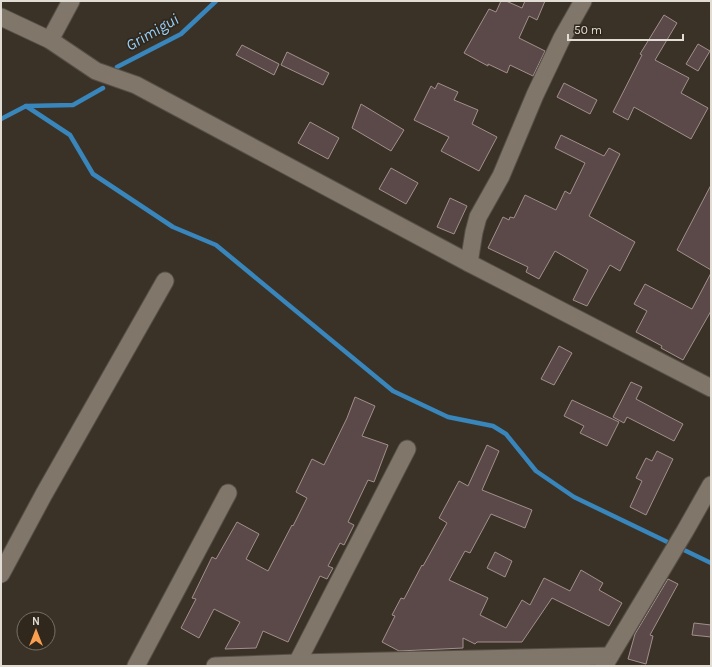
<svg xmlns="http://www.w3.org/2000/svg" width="712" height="667" viewBox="0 0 712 667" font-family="Karla,sans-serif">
  <rect width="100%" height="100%" fill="#3b3227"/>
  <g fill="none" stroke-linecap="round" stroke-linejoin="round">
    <g stroke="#3886bc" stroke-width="4.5">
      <path d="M117 67 181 34 216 1"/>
      <path d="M26 106 70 135 93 174 173 227 216 245 393 391 448 417 493 426 506 434 536 471 574 497 711 563"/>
      <path d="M1 119 26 106 73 105 103 88"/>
    </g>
  </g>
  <g fill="#5a4948" stroke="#a28f8d">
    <path d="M501 1H506L522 8 525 1H545L537 20 529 16 519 38 545 51 533 76 510 65 507 73 488 64V66L464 53 489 9 496 12Z"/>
    <path d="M664 15 677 23 655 60 689 78 681 93 708 108 691 139 634 107 628 120 613 112 642 55 640 54Z"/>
    <path d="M698 44 710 51 698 71 686 64Z"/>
    <path d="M242 45 279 64 274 75 236 55Z"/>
    <path d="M287 52 329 73 323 85 281 65Z"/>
    <path d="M438 83 458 92 454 100 478 110 472 124 497 137 479 171 441 151 449 137 414 120 431 86 435 89Z"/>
    <path d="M564 83 597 100 590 114 557 97Z"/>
    <path d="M361 104 404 130 391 151 352 128Z"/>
    <path d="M310 122 339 138 328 159 298 143Z"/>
    <path d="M561 135 604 156 609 148 620 154 589 216 635 242 620 271 610 265 587 306 573 300 588 270 555 251 539 279 526 272 528 267 488 248 503 217 509 220 510 217 514 218 525 195 556 210 565 191 570 194 585 163 555 148Z"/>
    <path d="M391 168 418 183 406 204 379 189Z"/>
    <path d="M711 185V270L677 250Z"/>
    <path d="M450 198 467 206 454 234 437 227Z"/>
    <path d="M711 273V311L683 360 661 348 662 346 636 332 647 311 634 304 645 284 692 309Z"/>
    <path d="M559 346 572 353 554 385 541 379Z"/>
    <path d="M631 382 642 387 636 399 683 424 674 441 627 417 624 423 613 417Z"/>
    <path d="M355 397 375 406 362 436 388 445 374 482 368 480 348 522 354 525 344 545 340 543 328 566 333 568 327 579 320 576 288 642 263 631 256 648 225 649 240 622 214 609 199 638 181 628 196 599 192 598 212 557 216 559 237 522 259 534 246 559 268 571 292 525 293 526 307 498 296 492 312 459 324 465 347 418Z"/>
    <path d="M572 400 619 422 607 446 580 433 584 426 564 416Z"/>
    <path d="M487 445 499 451 482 490 532 510 525 528 491 514 470 553 465 551 449 580 488 598 480 615 506 628 522 600 530 605 544 578 570 591 581 570 603 583 599 590 622 603 609 626 552 598 522 642H477L475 644 463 638V648L399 651 382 642 395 616 392 615 401 598 404 599 422 565 423 566 447 523 439 518 459 481 468 486Z"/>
    <path d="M657 451 673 459 646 515 630 507 642 481 636 478 646 458 652 461Z"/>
    <path d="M495 552 512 561 505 577 487 568Z"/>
    <path d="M668 579 678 584 650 635 653 636 646 664 628 659 635 634Z"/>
    <path d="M694 623 711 625V637L692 635Z"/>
  </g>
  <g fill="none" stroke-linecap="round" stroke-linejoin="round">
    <g stroke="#575047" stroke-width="19">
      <g id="minor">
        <path d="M1 17 50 40 96 71 136 85 469 263 711 388"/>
        <path d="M50 40 71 1"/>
        <path d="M469 263 474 232 478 217 501 176 535 95 562 38 583 1"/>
        <path d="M1 574 44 494 165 281"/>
        <path d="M297 663 407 449"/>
        <path d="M136 666 228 493"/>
        <path d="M215 666 297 663 610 656"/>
        <path d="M604 666 685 531 711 485"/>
      </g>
    </g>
    <use href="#minor" stroke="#80776a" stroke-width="17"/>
  </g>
  <g text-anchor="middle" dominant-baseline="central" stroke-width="3.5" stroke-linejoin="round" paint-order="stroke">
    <g font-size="16" font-style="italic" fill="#99d2fe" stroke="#30281d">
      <text transform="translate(152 32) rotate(-30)">Grimigui</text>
    </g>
  </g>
  <rect width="712" height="667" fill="none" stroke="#e1dcd4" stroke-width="4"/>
  <g transform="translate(36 631)"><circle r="19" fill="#30281d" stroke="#777066"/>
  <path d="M0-3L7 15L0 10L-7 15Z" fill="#fa9f50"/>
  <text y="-6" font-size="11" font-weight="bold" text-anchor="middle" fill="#e1dcd4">N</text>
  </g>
  <path d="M568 34v6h115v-6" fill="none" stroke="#e1dcd4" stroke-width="2"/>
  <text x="574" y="34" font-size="12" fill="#e1dcd4" stroke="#30281d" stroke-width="3" paint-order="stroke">50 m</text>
</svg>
